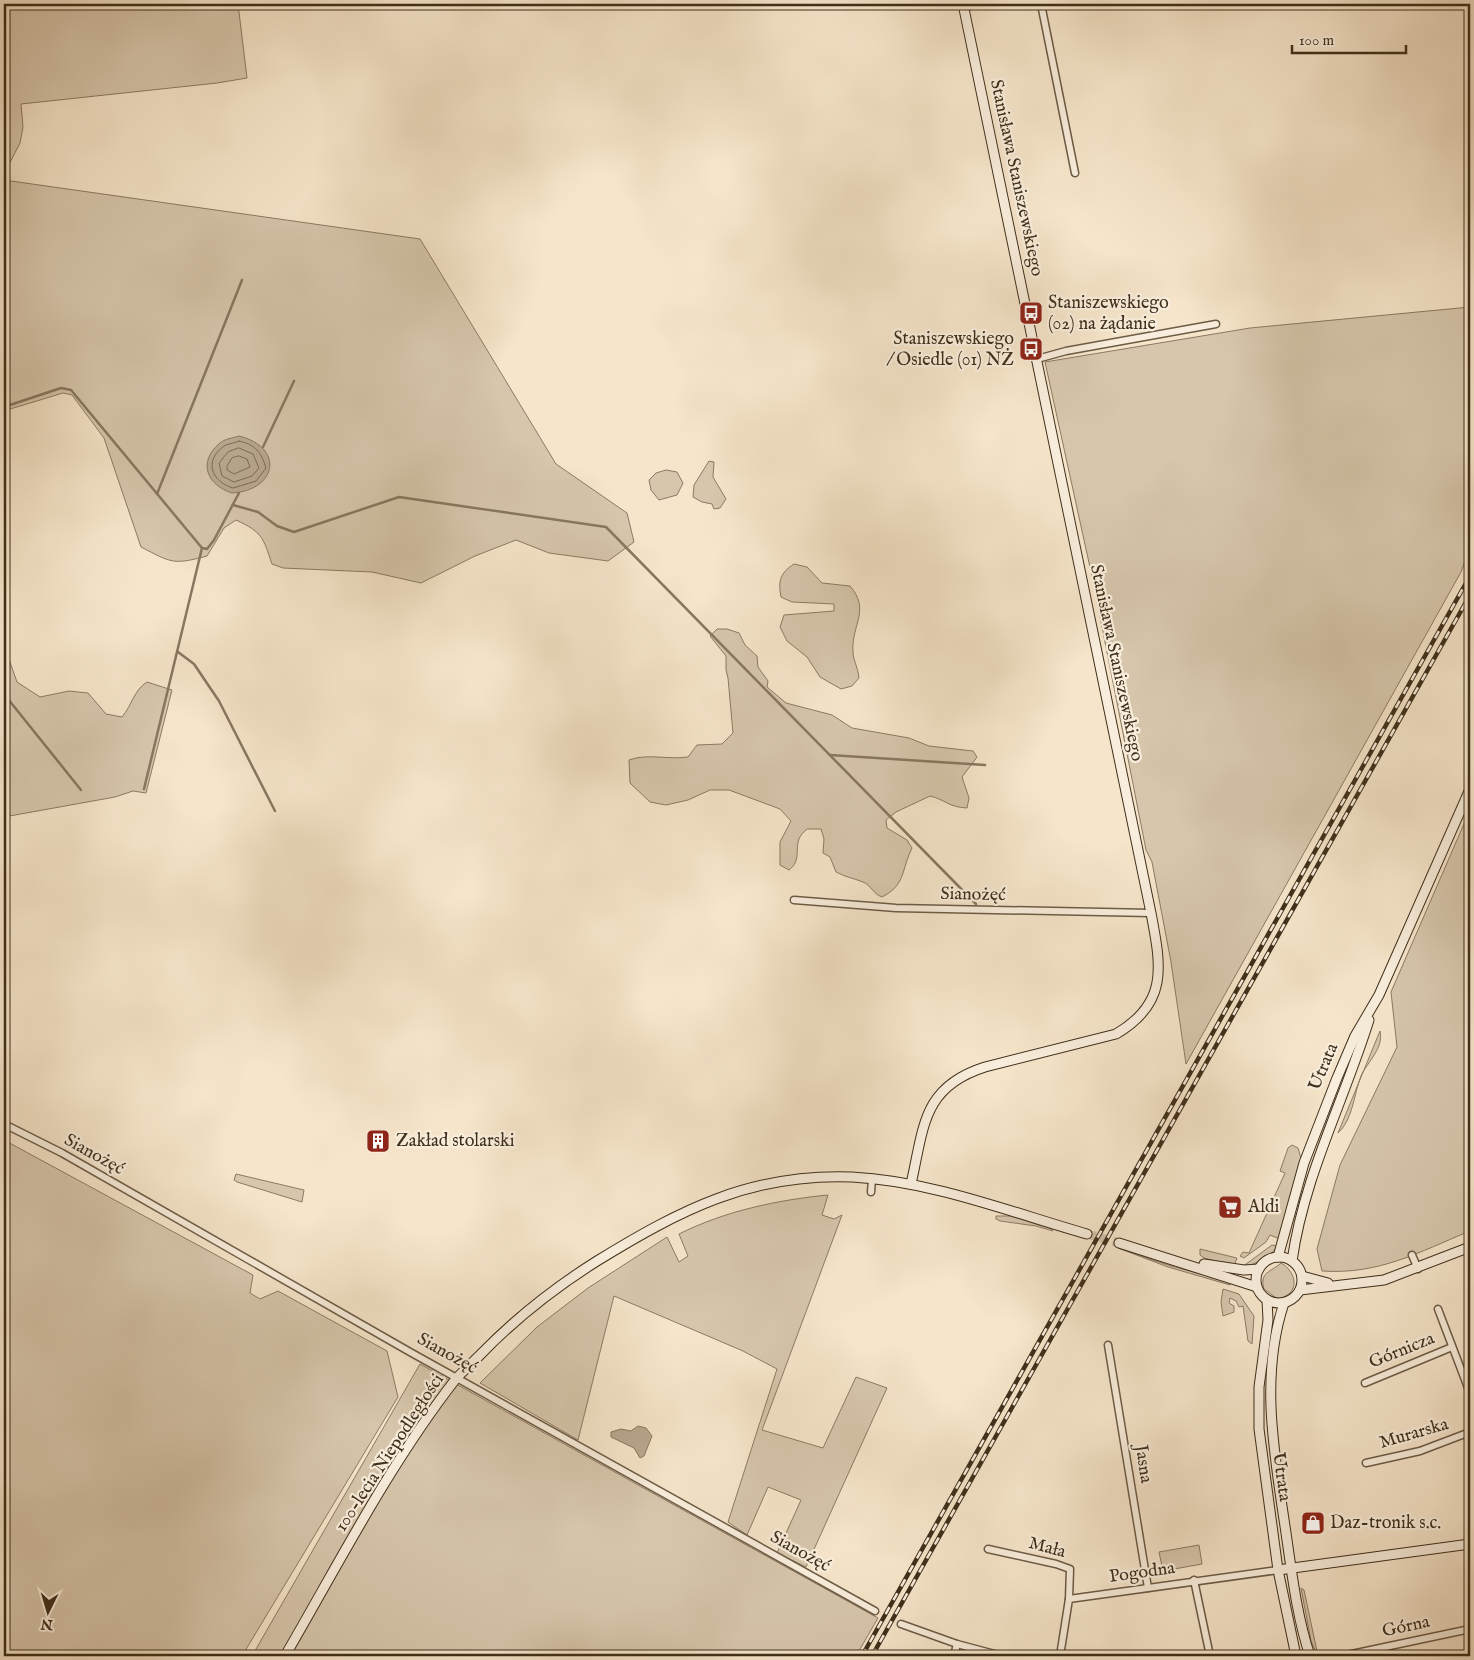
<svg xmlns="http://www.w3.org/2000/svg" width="1474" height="1660" viewBox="0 0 1474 1660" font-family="'IM FELL English',serif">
  <rect width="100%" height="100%" fill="#f6e5ca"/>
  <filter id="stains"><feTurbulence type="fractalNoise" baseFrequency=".004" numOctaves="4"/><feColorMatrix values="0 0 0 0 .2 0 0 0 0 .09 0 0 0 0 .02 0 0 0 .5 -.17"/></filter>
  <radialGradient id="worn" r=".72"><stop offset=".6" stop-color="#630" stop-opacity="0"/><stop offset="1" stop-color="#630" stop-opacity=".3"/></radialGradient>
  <g fill="#d7c6ac" stroke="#8b7a63">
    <path d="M4 4H238L247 78 217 83 21 104 23 127 20 143 4 174Z"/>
    <path d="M4 180 420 239 556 464 627 513 634 542 608 561 549 553 516 540 475 556 421 583 372 572 283 568 272 564C263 537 262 532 236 520L224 528 207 556C173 565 172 563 141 547L104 438 72 395 63 393 7 410V441L4 449Z"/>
    <path d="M1470 307V548L1461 572 1186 1064 1171 962 1152 862 1146 850 1093 581 1045 362 1250 328Z"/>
    <path d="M709 461 714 462 713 477 726 499 720 508 714 509 712 504 702 502 693 497 694 485Z"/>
    <path d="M666 470 677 472 683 483 677 495 659 500 651 490 649 480 656 473Z"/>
    <path d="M794 564 807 567 822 583 850 586C871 610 851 625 853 652 853 660 858 667 859 678L852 686 841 689 820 677 807 657 787 641 780 627 784 615 834 611V604L792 602 781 597C778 581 780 573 794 564Z"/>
    <path d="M717 629H727L739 633 745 645 757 656 758 667 768 681 767 687 786 703 832 715 852 728 909 738 929 746 973 751 977 757 962 777 969 798 967 808C948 807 946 800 930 796L896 812 886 820 887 828 907 840 912 848C901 870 906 885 882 897 873 894 871 885 863 882 853 878 845 877 836 872L830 857 823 853 824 839 821 829H807C805 831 800 835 799 839 795 850 801 861 789 870L780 865V842L791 821 780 809 729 790H710L688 800 666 805 650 802 630 783 629 760C648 753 667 760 688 757L697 745 722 744 733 733 728 678 726 670V656L710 636Z"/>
    <path d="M4 645 17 682 40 697 69 691 88 693 106 714 122 717C132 705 134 690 147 682L172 690 146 793 133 791 115 797 4 817Z"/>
    <path d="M1470 810V1231C1419 1252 1379 1275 1322 1271L1317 1249 1340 1165 1397 1047 1391 992Z"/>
    <path d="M1380 1031C1384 1048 1368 1061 1361 1076 1354 1093 1353 1120 1338 1133Z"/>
    <path d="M4 1140 253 1275 250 1293 260 1299 278 1291 387 1351 398 1397 242 1656H4Z"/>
    <path d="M1292 1145 1298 1148 1301 1158 1280 1239 1270 1235 1266 1242 1244 1258 1240 1256 1243 1252 1249 1253 1285 1173 1280 1171 1288 1148Z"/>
    <path d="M236 1174 304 1190 302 1202 237 1182 234 1180Z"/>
    <path d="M828 1195 822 1215 834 1219 842 1215 762 1430 823 1448 856 1377 887 1388 806 1567 777 1553 801 1500 768 1487 747 1535 728 1522 777 1369 743 1351 614 1296 578 1440 480 1383 537 1327 588 1288 667 1237 679 1262 688 1256 679 1234C725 1211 777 1200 828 1195Z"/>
    <path d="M996 1216H1010L1050 1228 1053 1231 1036 1226 1000 1221 996 1219Z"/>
    <path d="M1272 1245 1278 1246C1271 1256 1255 1265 1242 1267Z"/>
    <path d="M1118 1248 1171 1266 1231 1282 1230 1285 1168 1267Z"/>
    <path d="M1200 1249 1237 1258 1234 1266 1204 1258 1200 1255Z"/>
    <path d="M1281 1263C1291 1268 1300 1284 1289 1294 1286 1296 1282 1297 1279 1300L1264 1289C1259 1272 1271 1272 1281 1263Z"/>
    <path d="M1223 1289 1239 1294 1254 1316 1252 1344 1248 1341 1243 1306 1239 1307 1236 1301 1230 1298 1229 1303 1234 1306V1312L1223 1316 1221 1302Z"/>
    <path d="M420 1364 878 1618 856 1656H252Z"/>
    <path d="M1199 1545 1202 1564 1163 1571 1159 1552Z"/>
    <path d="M1301 1588 1304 1590 1318 1656 1311 1641Z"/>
  </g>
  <g fill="#b8a78e" stroke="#887760">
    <path d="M239 436C284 447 278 490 232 493 207 485 197 462 220 443 224 439 233 438 239 436Z"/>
    <path d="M638 1426 646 1428 652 1436 644 1456 640 1458 634 1448 611 1437V1432L621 1429 631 1431Z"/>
  </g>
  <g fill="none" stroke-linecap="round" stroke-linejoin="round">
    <g stroke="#7c6b54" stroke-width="1">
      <path d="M239 441C256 445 261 452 266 468L256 481 233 488C212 482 203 461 224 446 227 444 235 443 239 441Z"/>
      <path d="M239 448 253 454 259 468 252 476 234 482 222 476 219 463 228 452Z"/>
      <path d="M239 456 247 459 250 467 234 474 227 470V466L232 458Z"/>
    </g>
    <g stroke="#887760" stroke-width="2.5">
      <path d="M4 407 61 388 71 390 202 548 207 549 214 540 239 493"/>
      <path d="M263 447 294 381"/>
      <path d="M157 494 242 280"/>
      <path d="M233 505 258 512 277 526 294 532 399 497 606 527 976 904"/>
      <path d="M178 652 194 664 219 701 275 811"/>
      <path d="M4 694 81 790"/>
      <path d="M830 755 985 765"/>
      <path d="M144 789 202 548"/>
    </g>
    <path stroke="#d1c1a7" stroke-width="9" stroke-dasharray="9 4.5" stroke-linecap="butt" d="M1087 1234 1119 1243"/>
    <g stroke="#6d5c46" stroke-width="9">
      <g id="street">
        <path d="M1041 4 1075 173"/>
        <path d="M964 7 977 4"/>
        <path d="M1037 359 1066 351 1216 324"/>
        <path d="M794 900 896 908 1151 913"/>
        <path d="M4 1124 62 1153 410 1352 875 1611"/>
        <path d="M871 1192 872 1179"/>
        <path d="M1412 1255 1418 1269"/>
        <path d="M1438 1309 1470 1393"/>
        <path d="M1108 1345 1148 1588"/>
        <path d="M1365 1383 1452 1347"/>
        <path d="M1366 1463 1420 1451 1470 1432"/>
        <path d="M988 1549 1056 1564 1070 1569 1069 1599"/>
        <path d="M1194 1580 1210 1656"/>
        <path d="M901 1624 957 1644 1002 1656"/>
        <path d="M1347 1655 1470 1629"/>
        <path d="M954 1656 957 1644"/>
        <path d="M1060 1656 1069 1599 1278 1570"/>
      </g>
    </g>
    <g stroke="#3f2f1a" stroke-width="11">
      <g id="secondary">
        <path d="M911 1184C924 1127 922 1087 985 1067L1116 1034C1169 1003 1161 966 1151 913L963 4"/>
        <path d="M1119 1243 1257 1287"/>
        <circle cx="1279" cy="1280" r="23"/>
        <path d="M1278 1257 1304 1163 1337 1078 1355 1036 1379 995 1470 789"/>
        <path d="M1292 1261C1304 1176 1344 1101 1369 1020"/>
        <path d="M1204 1264 1244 1270 1259 1269"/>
        <path d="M1302 1276 1328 1283"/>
        <path d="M1300 1290 1384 1280 1470 1247"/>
        <path d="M1267 1300 1268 1320 1259 1387V1429L1278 1570 1296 1656"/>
        <path d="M1284 1303C1259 1378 1275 1457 1286 1533 1292 1574 1297 1617 1310 1656"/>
        <path d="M1278 1570 1470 1544"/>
        <path d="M285 1656C339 1563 389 1465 455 1380 463 1371 472 1363 481 1354 516 1318 554 1288 597 1261 680 1210 751 1173 852 1177 932 1181 1010 1212 1087 1234"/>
      </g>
    </g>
    <use href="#street" stroke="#f9eedd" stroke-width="6"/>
    <use href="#secondary" stroke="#f9eedd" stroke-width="9"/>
    <g stroke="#3f2f1a" stroke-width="4.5">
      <g id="rail">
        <path d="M862 1656 1470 576"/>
        <path d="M872 1656 1470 595"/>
      </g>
    </g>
    <use href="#rail" stroke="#f9eedd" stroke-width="2.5" stroke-dasharray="8" stroke-linecap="butt"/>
  </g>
  <defs>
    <g id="bus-square" transform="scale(1.25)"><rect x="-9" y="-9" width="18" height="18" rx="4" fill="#8f2418" stroke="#f9eedd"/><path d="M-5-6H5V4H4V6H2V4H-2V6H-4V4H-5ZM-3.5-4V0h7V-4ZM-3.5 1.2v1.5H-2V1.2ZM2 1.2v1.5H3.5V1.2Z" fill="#fff"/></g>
    <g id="building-square" transform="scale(1.25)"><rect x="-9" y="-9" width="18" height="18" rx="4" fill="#8f2418" stroke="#f9eedd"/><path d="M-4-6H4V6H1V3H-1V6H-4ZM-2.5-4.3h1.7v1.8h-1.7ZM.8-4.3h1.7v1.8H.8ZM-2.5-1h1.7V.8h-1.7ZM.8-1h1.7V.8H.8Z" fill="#fff"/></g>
    <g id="supermarket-square" transform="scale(1.25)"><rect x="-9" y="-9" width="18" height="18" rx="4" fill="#8f2418" stroke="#f9eedd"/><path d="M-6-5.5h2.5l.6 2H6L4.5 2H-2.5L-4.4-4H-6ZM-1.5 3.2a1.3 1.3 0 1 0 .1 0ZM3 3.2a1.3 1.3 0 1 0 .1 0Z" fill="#fff"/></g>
    <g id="shop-square" transform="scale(1.25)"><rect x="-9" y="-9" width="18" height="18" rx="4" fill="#8f2418" stroke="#f9eedd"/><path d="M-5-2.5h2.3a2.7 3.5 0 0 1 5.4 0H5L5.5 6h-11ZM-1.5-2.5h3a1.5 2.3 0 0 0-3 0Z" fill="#fff"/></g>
  </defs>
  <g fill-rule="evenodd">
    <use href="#bus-square" x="1031" y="313"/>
    <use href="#bus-square" x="1031" y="349"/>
    <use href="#building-square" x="378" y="1141"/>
    <use href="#supermarket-square" x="1230" y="1207"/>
    <use href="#shop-square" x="1313" y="1523"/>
  </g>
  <g text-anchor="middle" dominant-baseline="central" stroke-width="4.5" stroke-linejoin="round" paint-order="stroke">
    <g font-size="18" fill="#3f2f1a" stroke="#f9eedd">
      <text transform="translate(1016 178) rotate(78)">Stanisława Staniszewskiego</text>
      <text transform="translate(1116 663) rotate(78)">Stanisława Staniszewskiego</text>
      <text transform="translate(973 895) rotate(1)">Sianożęć</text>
      <text transform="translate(1324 1067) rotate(-67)">Utrata</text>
      <text transform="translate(94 1155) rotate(29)">Sianożęć</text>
      <text transform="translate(1402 1351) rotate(-22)">Górnicza</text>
      <text transform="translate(447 1354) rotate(29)">Sianożęć</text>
      <text transform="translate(1414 1434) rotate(-16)">Murarska</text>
      <text transform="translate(390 1453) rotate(-57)">100-lecia Niepodległości</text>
      <text transform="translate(1143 1464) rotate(81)">Jasna</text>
      <text transform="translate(1281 1477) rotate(82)">Utrata</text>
      <text transform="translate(1047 1548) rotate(15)">Mała</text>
      <text transform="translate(800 1552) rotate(29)">Sianożęć</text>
      <text transform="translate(1142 1573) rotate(-8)">Pogodna</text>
      <text transform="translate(1406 1627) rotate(-12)">Górna</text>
    </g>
    <g font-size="18" fill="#3f2f1a" stroke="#f9eedd" text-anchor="start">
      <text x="1048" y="303">Staniszewskiego<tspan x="1048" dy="21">(02) na żądanie</tspan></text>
      <text x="1014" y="339" text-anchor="end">Staniszewskiego<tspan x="1014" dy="21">/ Osiedle (01) NŻ</tspan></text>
      <text x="396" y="1141">Zakład stolarski</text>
      <text x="1248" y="1207">Aldi</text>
      <text x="1330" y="1523">Daz-tronik s.c.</text>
    </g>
  </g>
  <rect width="1474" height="1660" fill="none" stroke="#f6e5ca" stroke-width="20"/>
  <rect x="5" y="5" width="1464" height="1650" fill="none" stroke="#3f2f1a" stroke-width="2.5"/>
  <rect x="10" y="10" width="1454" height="1640" fill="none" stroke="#3f2f1a"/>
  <g transform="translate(48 1612) rotate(185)" stroke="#f9eedd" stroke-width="4" paint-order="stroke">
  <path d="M0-4L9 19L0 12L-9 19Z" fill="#3f2f1a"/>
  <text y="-8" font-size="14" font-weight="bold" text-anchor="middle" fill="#3f2f1a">N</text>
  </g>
  <path d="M1292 45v8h114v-8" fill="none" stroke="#3f2f1a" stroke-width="2.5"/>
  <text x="1299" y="45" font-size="15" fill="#3f2f1a" stroke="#f9eedd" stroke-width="4" paint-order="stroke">100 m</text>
  <rect width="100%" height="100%" filter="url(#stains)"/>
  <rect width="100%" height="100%" fill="url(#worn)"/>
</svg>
